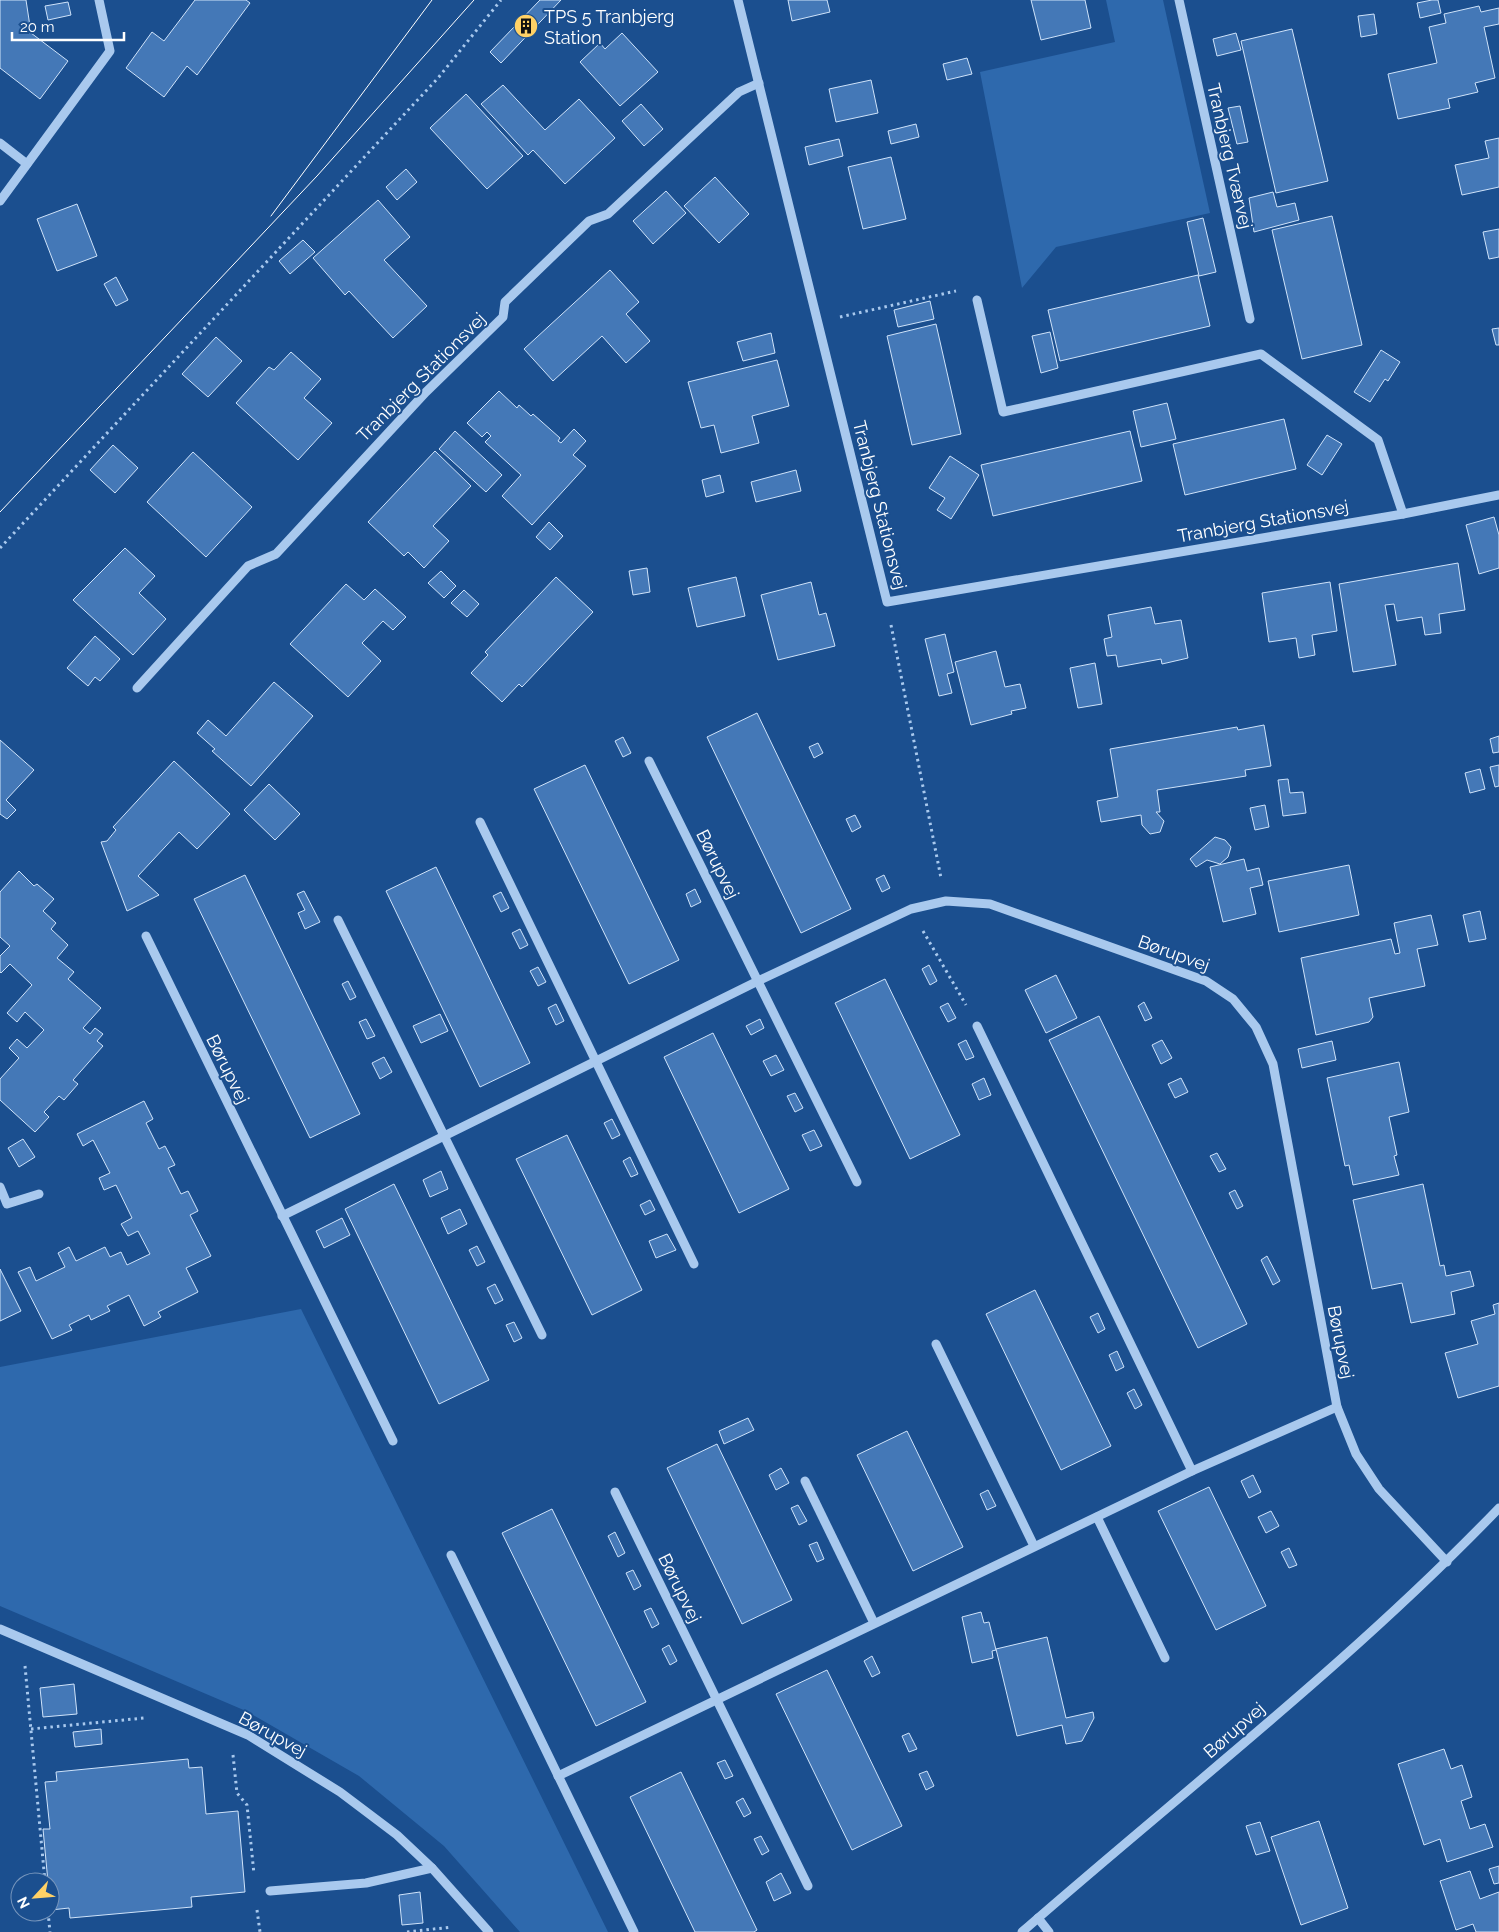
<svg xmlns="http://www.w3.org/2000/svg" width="1499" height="1932" viewBox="0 0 1499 1932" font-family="Raleway,sans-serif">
  <rect width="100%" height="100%" fill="#1b4f8f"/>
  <g fill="#2e69ad">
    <path d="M1106 0H1163L1210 213 1056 247 1022 288 980 72 1115 42Z"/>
    <path d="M301 1309 608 1932H520L444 1846 359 1776 246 1711 0 1606V1367Z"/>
  </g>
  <g fill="#4478b7" stroke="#cfe3fa">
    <path d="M0 0H26L31 33 68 61 40 99 0 68Z"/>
    <path d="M195 0H246L250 3 197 75 187 66 164 97 126 68 152 32 164 41Z"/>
    <path d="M540 0H561L501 63 490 52Z"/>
    <path d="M788 0H827L830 12 792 21Z"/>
    <path d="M1031 0H1085L1091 28 1041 40Z"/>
    <path d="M1432 0H1438L1441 13 1420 18 1417 3Z"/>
    <path d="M68 2 71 15 48 20 45 6Z"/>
    <path d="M1479 6 1481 12 1499 8V24L1484 27 1495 78 1475 83 1478 92 1448 99 1450 108 1398 119 1388 74 1437 63 1429 27 1446 23 1444 14Z"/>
    <path d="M1374 14 1377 34 1361 37 1358 16Z"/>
    <path d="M1292 29 1328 181 1276 193 1241 41Z"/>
    <path d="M622 33 658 72 620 106 580 62 600 43 605 49Z"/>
    <path d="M1236 33 1241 50 1217 56 1213 39Z"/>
    <path d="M967 58 972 74 947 80 943 64Z"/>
    <path d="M871 80 878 113 836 122 829 89Z"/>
    <path d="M503 85 545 130 579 99 615 138 565 184 533 150 528 155 481 104Z"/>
    <path d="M466 94 523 156 487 189 430 128Z"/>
    <path d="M641 104 663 129 644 146 622 121Z"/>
    <path d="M1240 106 1248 142 1237 144 1228 108Z"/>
    <path d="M916 124 919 137 891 144 888 131Z"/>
    <path d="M1499 138V187L1462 195 1455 165 1489 158 1485 141Z"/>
    <path d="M839 139 843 156 809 165 805 147Z"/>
    <path d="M891 157 906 219 863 229 848 167Z"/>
    <path d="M406 169 417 182 397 200 386 187Z"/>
    <path d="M715 177 749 214 719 243 684 206Z"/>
    <path d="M666 191 686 213 653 244 633 221Z"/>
    <path d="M1273 192 1277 207 1295 203 1299 220 1254 232 1249 198Z"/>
    <path d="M378 200 410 237 384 260 427 306 393 338 349 291 345 295 313 258Z"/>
    <path d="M77 204 97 256 57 271 37 219Z"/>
    <path d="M1332 216 1362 345 1302 359 1272 230Z"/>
    <path d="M1203 218 1216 272 1199 276 1187 222Z"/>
    <path d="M1499 229V257L1489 259 1483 232Z"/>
    <path d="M303 240 315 252 290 274 279 261Z"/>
    <path d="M610 270 639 302 626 314 650 341 626 363 602 336 553 381 524 349Z"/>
    <path d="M1198 275 1210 326 1060 361 1048 310Z"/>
    <path d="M116 277 128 300 116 306 104 284Z"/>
    <path d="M930 301 934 319 898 327 894 310Z"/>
    <path d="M936 324 961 434 912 445 887 336Z"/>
    <path d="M1499 328V345H1496L1492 329Z"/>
    <path d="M1050 332 1058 368 1041 373 1032 336Z"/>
    <path d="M771 333 775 353 743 361 737 342Z"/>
    <path d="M216 337 242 361 208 397 182 374Z"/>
    <path d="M1381 350 1400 362 1388 381 1385 379 1370 402 1354 392Z"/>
    <path d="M291 352 321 379 304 398 332 423 298 460 236 403 269 367 274 370Z"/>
    <path d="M777 360 789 406 752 416 759 443 721 453 714 425 701 428 688 382Z"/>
    <path d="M499 391 517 408 519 405 531 416 533 414 560 438 558 441 561 443 574 429 586 441 573 455 586 466 532 525 502 496 521 475 485 442 491 436 487 432 482 437 467 423Z"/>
    <path d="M1167 403 1176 439 1141 447 1133 411Z"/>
    <path d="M1284 419 1296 469 1185 495 1173 444Z"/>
    <path d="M455 431 502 475 486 492 439 449Z"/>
    <path d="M1130 431 1142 481 993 516 981 465Z"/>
    <path d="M1327 435 1342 444 1322 475 1307 465Z"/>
    <path d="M113 445 138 468 115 493 90 470Z"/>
    <path d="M435 451 471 486 433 526 449 541 424 568 408 552 404 556 368 522Z"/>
    <path d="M193 452 252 507 206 557 147 502Z"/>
    <path d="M950 456 979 475 951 519 937 510 945 498 929 488Z"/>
    <path d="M796 470 801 491 756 502 751 482Z"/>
    <path d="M720 475 724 492 706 497 702 480Z"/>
    <path d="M1494 517 1499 535V568L1479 574 1466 525Z"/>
    <path d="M549 522 563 536 550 550 536 537Z"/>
    <path d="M125 548 155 576 139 593 166 619 133 655 73 600Z"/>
    <path d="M1458 563 1465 610 1439 614 1441 633 1425 635 1422 617 1397 621 1394 604 1385 605 1396 665 1353 672 1339 584Z"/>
    <path d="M647 568 650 592 633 595 629 571Z"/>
    <path d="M441 571 456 586 444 598 428 583Z"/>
    <path d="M556 577 593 612 522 687 519 684 502 702 471 673 488 655 485 652Z"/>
    <path d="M736 577 745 616 697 627 688 588Z"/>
    <path d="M811 582 819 615 826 613 835 646 778 660 761 595Z"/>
    <path d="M1330 582 1337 631 1312 635 1315 655 1299 658 1296 638 1269 642 1262 593Z"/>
    <path d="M346 584 364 600 375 589 406 617 393 630 383 621 362 643 381 661 348 697 290 644Z"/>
    <path d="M464 590 479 604 467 617 451 603Z"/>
    <path d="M1151 607 1155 624 1181 620 1188 658 1162 664 1161 659 1118 667 1116 655 1107 656 1104 639 1112 637 1108 615Z"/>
    <path d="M945 634 954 672 947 674 952 693 939 696 925 639Z"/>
    <path d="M95 636 120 659 100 681 95 677 88 686 67 668Z"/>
    <path d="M996 651 1005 687 1020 684 1026 708 1011 711 1012 714 971 725 955 662Z"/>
    <path d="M1095 663 1102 704 1078 708 1070 668Z"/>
    <path d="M274 682 313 716 251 786 212 751 215 749 197 733 208 720 226 736Z"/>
    <path d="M757 713 851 909 801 933 707 737Z"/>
    <path d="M1264 725 1271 766 1245 770 1246 776 1157 790 1160 812H1156L1164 821 1160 832 1150 834 1142 825 1141 815 1101 822 1097 801 1118 797 1110 749 1237 727 1238 730Z"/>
    <path d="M1499 736V752L1493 753 1490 739Z"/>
    <path d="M623 737 631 753 623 757 615 741Z"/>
    <path d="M0 740 34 770 6 800 16 810 7 819 0 814Z"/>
    <path d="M818 743 823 753 814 758 809 747Z"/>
    <path d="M174 761 230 814 197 849 179 832 138 876 159 895 127 911 101 842 107 841 116 830 113 827Z"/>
    <path d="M585 765 679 960 629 984 534 789Z"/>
    <path d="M1499 765V786L1495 787 1490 767Z"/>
    <path d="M1480 769 1485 789 1470 793 1465 773Z"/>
    <path d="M1288 779 1290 793 1303 792 1306 813 1283 816 1278 780Z"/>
    <path d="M269 784 300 814 275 840 244 810Z"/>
    <path d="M1265 805 1269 827 1255 830 1250 808Z"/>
    <path d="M855 815 861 827 852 832 846 819Z"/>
    <path d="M1215 837 1225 840 1231 847 1228 857 1220 864 1207 860 1196 867 1190 859Z"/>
    <path d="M1244 859 1247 871 1259 868 1263 885 1250 888 1256 914 1223 922 1210 867Z"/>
    <path d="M1349 865 1359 915 1279 932 1268 881Z"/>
    <path d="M436 867 530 1063 480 1087 386 891Z"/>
    <path d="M19 871 34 886 37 884 54 899 43 911 56 923 51 929 68 945 57 958 74 972 68 979 101 1008 83 1028 90 1034 95 1028 103 1034 97 1041 103 1046 73 1080 78 1084 64 1100 59 1096 44 1112 49 1117 35 1132 0 1100V1079L19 1058 9 1048 17 1039 27 1048 44 1030 25 1012 17 1022 7 1013 32 985 10 964 1 973 0 972V956L10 946 0 937V892Z"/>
    <path d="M245 875 360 1114 310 1138 194 899Z"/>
    <path d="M884 875 890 888 882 892 876 879Z"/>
    <path d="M695 889 701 902 691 907 686 894Z"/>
    <path d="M304 891 320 922 305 929 298 913 305 910 297 894Z"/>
    <path d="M501 892 509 908 501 912 493 896Z"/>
    <path d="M1480 911 1486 939 1469 942 1463 915Z"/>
    <path d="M1431 915 1438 945 1417 949 1425 986 1369 998 1373 1017 1369 1022 1316 1035 1301 958 1391 939 1395 954 1400 953 1394 923Z"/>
    <path d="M520 929 528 945 520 949 512 933Z"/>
    <path d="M929 965 937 981 930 985 922 969Z"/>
    <path d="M538 967 546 982 538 986 530 971Z"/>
    <path d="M1056 975 1077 1018 1046 1033 1025 990Z"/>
    <path d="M885 979 960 1135 910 1159 835 1003Z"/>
    <path d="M348 981 356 997 350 1000 342 984Z"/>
    <path d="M1144 1002 1152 1018 1145 1021 1138 1006Z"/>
    <path d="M948 1003 956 1018 948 1022 940 1007Z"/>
    <path d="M556 1004 564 1021 556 1025 548 1008Z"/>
    <path d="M440 1014 448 1031 421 1043 413 1026Z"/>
    <path d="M1099 1016 1247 1324 1198 1348 1049 1040Z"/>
    <path d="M366 1019 375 1036 367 1039 359 1022Z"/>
    <path d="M760 1019 764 1028 751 1035 746 1026Z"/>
    <path d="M713 1033 789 1189 739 1213 664 1057Z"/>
    <path d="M966 1040 974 1057 966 1060 958 1044Z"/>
    <path d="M1162 1040 1172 1058 1161 1064 1152 1045Z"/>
    <path d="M1332 1041 1336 1060 1302 1068 1298 1049Z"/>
    <path d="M776 1055 784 1070 771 1076 763 1061Z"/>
    <path d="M384 1057 392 1072 380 1079 372 1063Z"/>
    <path d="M1399 1062 1409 1112 1389 1117 1397 1155 1394 1156 1399 1175 1353 1185 1349 1165 1345 1166 1327 1078Z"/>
    <path d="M984 1078 991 1095 979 1100 972 1084Z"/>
    <path d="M1181 1078 1188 1092 1175 1098 1168 1084Z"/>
    <path d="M795 1093 803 1108 795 1112 787 1096Z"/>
    <path d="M144 1101 153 1119 146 1123 159 1149 165 1146 175 1165 168 1168 181 1194 188 1191 198 1211 190 1215 211 1256 186 1268 198 1292 158 1312 161 1317 144 1326 129 1295 107 1306 110 1311 91 1320 89 1315 69 1325 72 1330 52 1339 18 1272 30 1267 36 1281 65 1267 58 1253 69 1247 76 1261 105 1247 110 1257 121 1252 127 1265 150 1254 138 1231 128 1236 121 1224 132 1218 116 1185 104 1190 99 1178 110 1173 93 1140 83 1146 77 1134Z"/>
    <path d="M612 1119 620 1135 612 1139 604 1123Z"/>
    <path d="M814 1130 822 1146 810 1151 802 1135Z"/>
    <path d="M567 1135 642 1290 592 1315 516 1159Z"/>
    <path d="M23 1139 35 1157 19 1167 8 1148Z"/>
    <path d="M1217 1153 1226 1169 1219 1172 1210 1156Z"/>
    <path d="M630 1157 638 1174 631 1177 623 1161Z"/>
    <path d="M441 1171 448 1189 430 1197 423 1180Z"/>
    <path d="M394 1184 489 1380 439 1404 345 1209Z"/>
    <path d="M1423 1184 1440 1266 1444 1265 1446 1276 1470 1271 1474 1286 1451 1292 1455 1314 1411 1323 1402 1283 1372 1289 1353 1200Z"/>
    <path d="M1235 1190 1243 1206 1237 1209 1229 1193Z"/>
    <path d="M650 1200 655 1210 645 1215 640 1205Z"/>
    <path d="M460 1209 467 1224 448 1234 441 1218Z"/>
    <path d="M342 1218 350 1235 324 1248 316 1231Z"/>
    <path d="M667 1234 676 1250 656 1258 649 1241Z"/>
    <path d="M477 1246 485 1262 477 1266 469 1250Z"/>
    <path d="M1267 1256 1280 1281 1273 1285 1261 1260Z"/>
    <path d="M0 1269 21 1311 0 1321Z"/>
    <path d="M495 1284 503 1300 495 1304 487 1288Z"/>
    <path d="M1035 1290 1111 1446 1061 1470 986 1314Z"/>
    <path d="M1499 1303V1386L1458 1398 1445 1353 1478 1344 1471 1321 1495 1314 1493 1305Z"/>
    <path d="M1098 1313 1105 1329 1098 1333 1090 1317Z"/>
    <path d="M514 1322 522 1338 514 1342 506 1325Z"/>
    <path d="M1117 1351 1124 1367 1116 1371 1109 1355Z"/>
    <path d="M1134 1389 1142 1405 1135 1409 1127 1393Z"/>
    <path d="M748 1418 754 1430 724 1444 719 1431Z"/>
    <path d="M907 1431 963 1547 913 1571 857 1455Z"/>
    <path d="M717 1444 792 1600 742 1624 667 1468Z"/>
    <path d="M781 1468 789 1483 776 1490 769 1475Z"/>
    <path d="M1253 1475 1261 1492 1249 1498 1241 1481Z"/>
    <path d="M1209 1487 1266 1606 1216 1630 1158 1511Z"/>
    <path d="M988 1490 996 1506 987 1510 980 1494Z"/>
    <path d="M798 1505 807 1521 799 1525 791 1508Z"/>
    <path d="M552 1509 646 1702 596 1726 502 1533Z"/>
    <path d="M1271 1511 1279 1526 1266 1533 1258 1517Z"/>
    <path d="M615 1532 625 1553 618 1557 608 1536Z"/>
    <path d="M817 1542 824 1559 817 1562 809 1545Z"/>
    <path d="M1289 1548 1297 1565 1289 1568 1281 1552Z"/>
    <path d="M633 1570 641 1586 634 1590 626 1573Z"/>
    <path d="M651 1608 659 1624 652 1628 644 1611Z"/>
    <path d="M981 1612 984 1623 989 1622 996 1650 992 1651 993 1658 972 1663 962 1617Z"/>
    <path d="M1047 1637 1066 1718 1093 1712 1094 1718 1082 1741 1066 1744 1062 1725 1017 1736 996 1649Z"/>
    <path d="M669 1645 677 1661 670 1665 662 1649Z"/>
    <path d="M872 1656 880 1673 872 1677 864 1661Z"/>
    <path d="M827 1670 902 1826 852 1850 776 1694Z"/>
    <path d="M74 1684 77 1714 43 1717 40 1688Z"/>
    <path d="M101 1729 102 1744 75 1747 73 1732Z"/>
    <path d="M909 1733 917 1749 909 1752 902 1736Z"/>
    <path d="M1444 1749 1451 1769 1462 1765 1472 1797 1461 1801 1470 1829 1485 1824 1493 1847 1447 1862 1440 1839 1424 1845 1398 1764Z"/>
    <path d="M188 1759 189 1768 202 1767 206 1814 238 1811 245 1892 191 1897 192 1907 70 1918 69 1908 51 1910 50 1882H48L43 1829H50L45 1782 57 1781 56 1772Z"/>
    <path d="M725 1760 733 1776 725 1779 717 1763Z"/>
    <path d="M927 1771 934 1786 926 1790 919 1774Z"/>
    <path d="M681 1772 757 1930 754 1932H695L630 1797Z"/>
    <path d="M743 1798 751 1813 744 1817 736 1802Z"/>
    <path d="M1319 1821 1348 1908 1301 1925 1271 1837Z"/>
    <path d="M1260 1822 1270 1851 1256 1855 1246 1826Z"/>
    <path d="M761 1836 769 1851 762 1855 754 1839Z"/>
    <path d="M1499 1866V1883L1494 1884 1489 1869Z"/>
    <path d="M1470 1871 1480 1899 1499 1892V1932H1476L1473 1924 1456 1930 1440 1881Z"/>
    <path d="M781 1873 791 1893 774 1901 766 1882Z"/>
    <path d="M420 1892 423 1923 402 1925 399 1895Z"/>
  </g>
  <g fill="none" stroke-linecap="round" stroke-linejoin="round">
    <g stroke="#a9c9ee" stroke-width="3" stroke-dasharray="2.5 4" stroke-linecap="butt">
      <path d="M840 317 956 291"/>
      <path d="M0 548 438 78 501 0"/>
      <path d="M891 625 941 878"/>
      <path d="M923 931 966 1005"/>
      <path d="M25 1666 45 1882"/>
      <path d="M31 1729 144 1718"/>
      <path d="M233 1755 237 1793 247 1805 254 1874"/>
      <path d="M257 1910 260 1932"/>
      <path d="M48 1912 50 1932"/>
      <path d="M407 1932 452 1927"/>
    </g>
    <g stroke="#a9c9ee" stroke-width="9">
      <path d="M738 0 887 602 1403 514 1499 495"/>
      <path d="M1179 0 1250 319"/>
      <path d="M0 143 27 164"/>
      <path d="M0 201 110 51 99 0"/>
      <path d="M977 300 1003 412 1261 354 1378 440 1403 514"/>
      <path d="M137 688 248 566 276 554 426 392 503 317 505 302 589 221 608 214 739 92 759 83"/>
      <path d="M649 761 857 1182"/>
      <path d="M480 822 694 1264"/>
      <path d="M338 920 542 1335"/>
      <path d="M146 936 393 1441"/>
      <path d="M977 1026 1192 1471"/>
      <path d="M0 1187 7 1204 39 1194"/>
      <path d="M282 1216 758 981 911 909 946 901 990 904 1206 981 1233 999 1256 1027 1273 1064 1337 1407 1356 1454 1379 1489 1447 1562"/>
      <path d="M936 1344 1034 1546"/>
      <path d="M805 1481 874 1623"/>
      <path d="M615 1492 808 1886"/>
      <path d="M1097 1517 1165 1658"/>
      <path d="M451 1555 634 1932"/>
      <path d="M0 1629 248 1735 340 1792 397 1835 432 1868 489 1932"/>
      <path d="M558 1776 1192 1471 1337 1407"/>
      <path d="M270 1891 366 1883 432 1868"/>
      <path d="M1038 1918 1049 1932"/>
      <path d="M1022 1932C1182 1792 1352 1661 1499 1508"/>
    </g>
    <g stroke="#fff" stroke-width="1">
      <path d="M271 216 432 0"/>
      <path d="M0 512 317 176 474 0"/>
    </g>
  </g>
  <defs>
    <g id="building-disc" transform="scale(1.25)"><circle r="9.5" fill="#ffd166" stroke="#1b4f8f"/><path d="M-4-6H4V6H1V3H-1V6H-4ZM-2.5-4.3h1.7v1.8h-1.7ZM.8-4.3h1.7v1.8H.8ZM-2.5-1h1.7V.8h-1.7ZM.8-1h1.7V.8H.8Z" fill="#111"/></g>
  </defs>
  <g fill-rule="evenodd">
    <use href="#building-disc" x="526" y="26"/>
  </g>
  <g text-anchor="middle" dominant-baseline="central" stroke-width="4" stroke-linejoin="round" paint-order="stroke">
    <g font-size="18" fill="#fff" stroke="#1b4f8f" text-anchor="start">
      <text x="544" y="16">TPS 5 Tranbjerg<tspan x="544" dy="21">Station</tspan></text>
    </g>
    <g font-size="18" fill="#fff" stroke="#1b4f8f">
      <text transform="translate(1230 156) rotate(77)">Tranbjerg Tværvej</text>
      <text transform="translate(421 377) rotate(-45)">Tranbjerg Stationsvej</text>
      <text transform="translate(880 505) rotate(76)">Tranbjerg Stationsvej</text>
      <text transform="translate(1263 521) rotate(-10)">Tranbjerg Stationsvej</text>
      <text transform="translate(718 864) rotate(64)">Børupvej</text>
      <text transform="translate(1174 953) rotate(20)">Børupvej</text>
      <text transform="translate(228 1069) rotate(64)">Børupvej</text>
      <text transform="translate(1341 1342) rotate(79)">Børupvej</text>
      <text transform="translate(680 1588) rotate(64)">Børupvej</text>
      <text transform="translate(1234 1730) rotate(-41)">Børupvej</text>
      <text transform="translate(273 1734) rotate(29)">Børupvej</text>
    </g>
  </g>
  <g transform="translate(35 1897) rotate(244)"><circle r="24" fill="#1b4f8f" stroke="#7695bc"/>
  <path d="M0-4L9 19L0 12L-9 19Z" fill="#ffd166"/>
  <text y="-8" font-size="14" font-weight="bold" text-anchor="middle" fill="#ffffff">N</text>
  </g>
  <path d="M12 32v8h112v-8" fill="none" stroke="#ffffff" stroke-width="2.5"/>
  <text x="20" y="32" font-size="15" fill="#ffffff" stroke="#1b4f8f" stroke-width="4" paint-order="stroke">20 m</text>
</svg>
